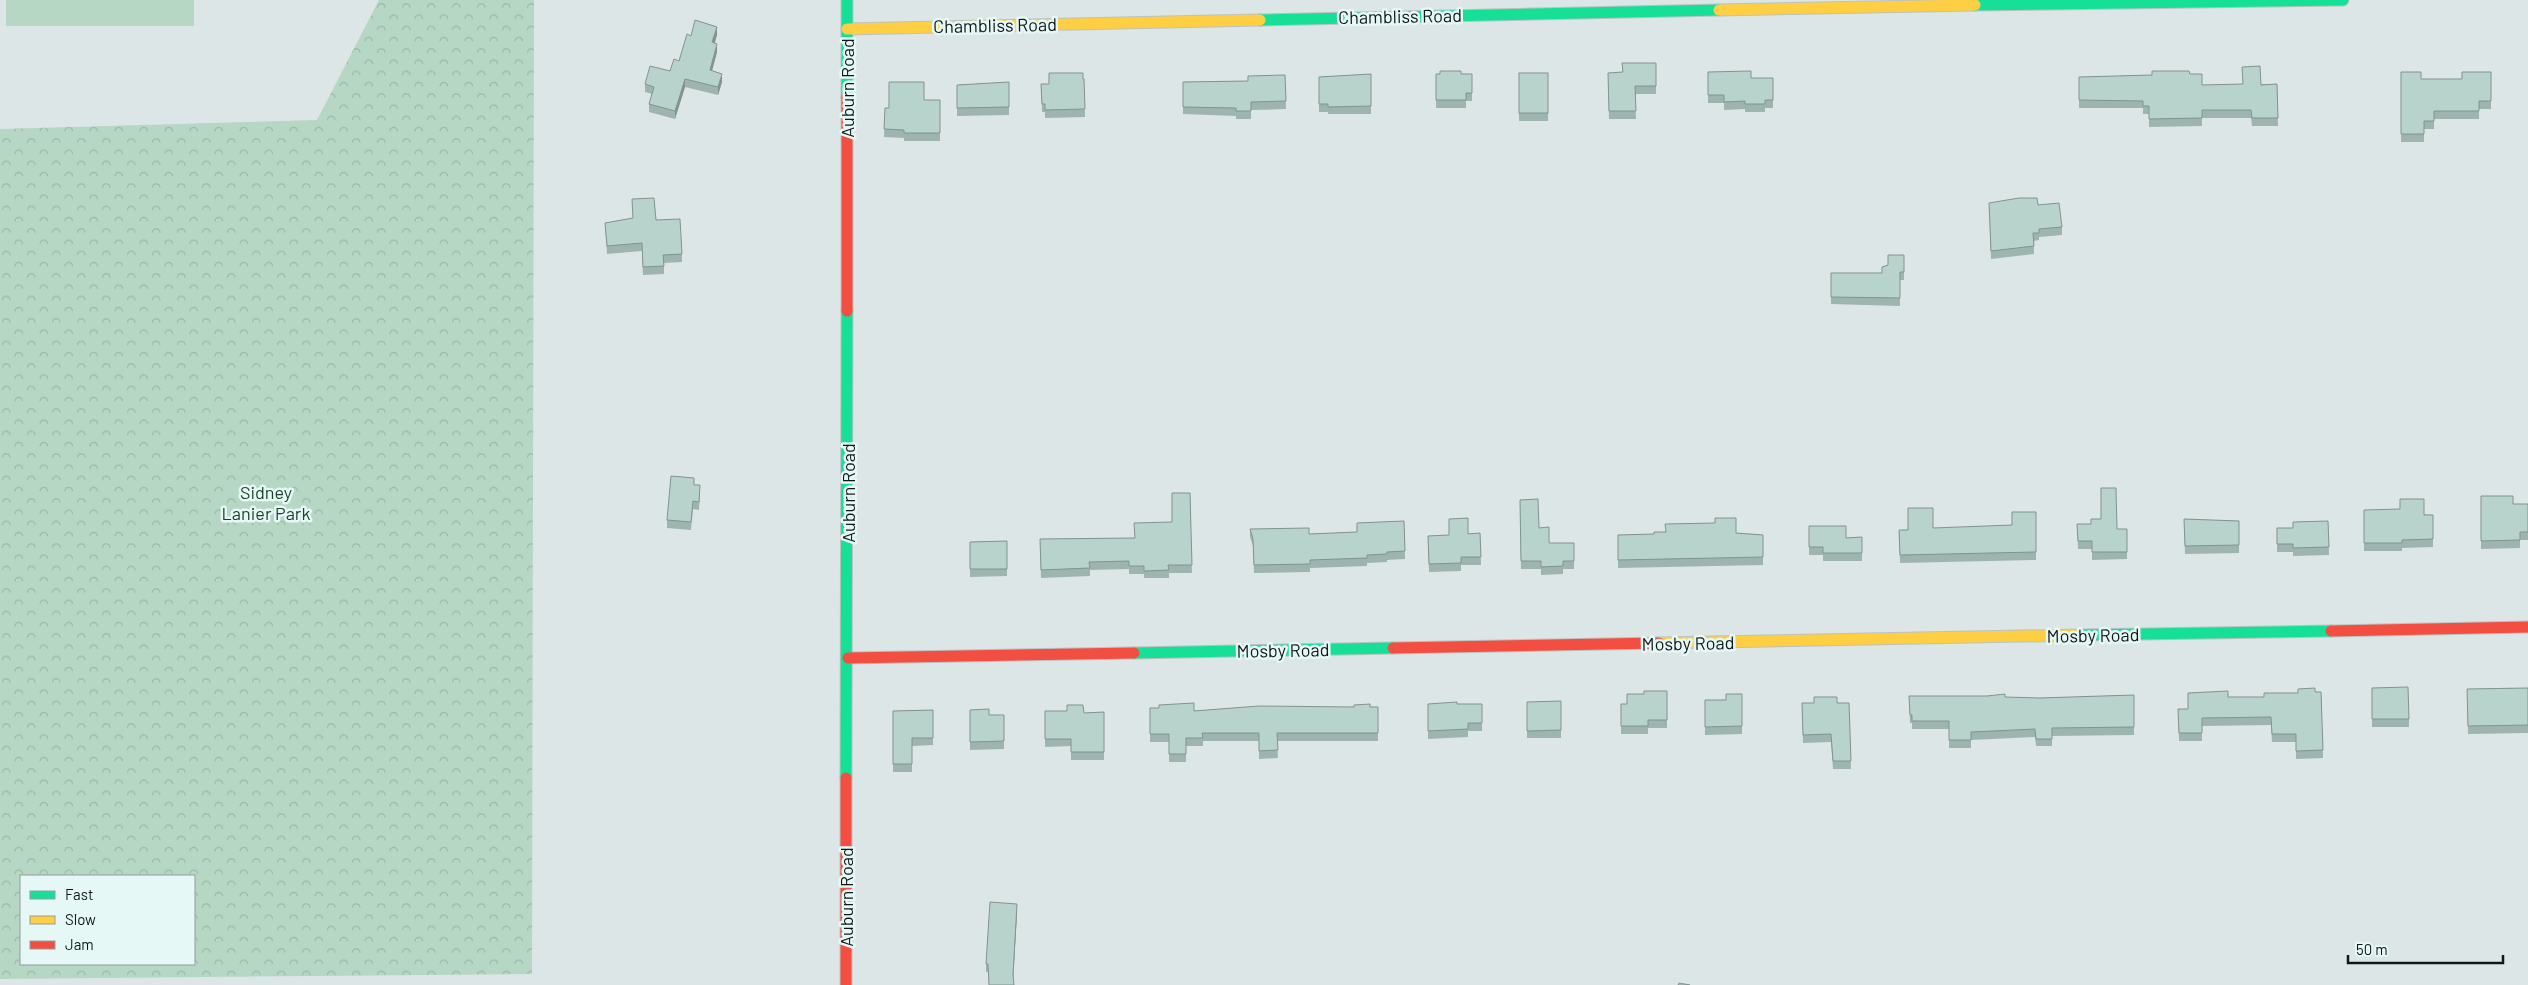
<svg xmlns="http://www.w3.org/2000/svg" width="2528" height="985" viewBox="0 0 2528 985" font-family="Barlow,sans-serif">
  <defs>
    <pattern id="park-crowns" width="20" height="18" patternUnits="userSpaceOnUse" patternTransform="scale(1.25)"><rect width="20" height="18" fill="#b6d7c3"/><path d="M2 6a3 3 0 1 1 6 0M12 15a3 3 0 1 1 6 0" fill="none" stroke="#9bb8a7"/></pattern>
  </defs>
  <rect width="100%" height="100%" fill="#dce6e6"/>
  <path fill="url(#park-crowns)" fill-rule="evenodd" d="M379 0H534L532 974 0 979V129L317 120ZM21 876H194V964H21Z"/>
  <rect fill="#b6d7c3" x="6" y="0" width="188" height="26"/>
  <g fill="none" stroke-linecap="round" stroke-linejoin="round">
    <g stroke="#bcc2c2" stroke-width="13">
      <g id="fast">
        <path d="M1975 5 2343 0"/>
        <path d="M1260 20 1719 10"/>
        <path d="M847 97V0"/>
        <path d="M2079 635 2331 631"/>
        <path d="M1134 653 1393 648"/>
        <path d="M846 778 847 311"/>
      </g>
    </g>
    <g stroke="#bcc2c2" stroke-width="13">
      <g id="slow">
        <path d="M1719 10 1975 5"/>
        <path d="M847 29 1260 20"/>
        <path d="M1659 643 2079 635"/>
      </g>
    </g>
    <g stroke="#bcc2c2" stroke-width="13">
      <g id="jam">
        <path d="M847 311V97"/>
        <path d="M2331 631 2528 627"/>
        <path d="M1393 648 1659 643"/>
        <path d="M848 658 1134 653"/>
        <path d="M846 985V778"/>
      </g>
    </g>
    <use href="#fast" stroke="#16e098" stroke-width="11"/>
    <use href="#slow" stroke="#ffcf43" stroke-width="11"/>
    <use href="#jam" stroke="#f24e42" stroke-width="11"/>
  </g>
  <g fill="#9eb5af">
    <path d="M717 35 715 43 717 52 712 71 722 82 718 95 685 87 675 119 649 112V104L652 94 645 92V84L670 71 679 61 691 36Z"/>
    <path d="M1656 63V94H1635L1636 119H1609L1608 73 1623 72Z"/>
    <path d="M1708 72 1751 78H1773V108H1765V112H1745V109L1724 110V103H1708Z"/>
    <path d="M2401 72 2421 79H2462L2491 72V109H2479V119H2434V129H2424V142H2401Z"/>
    <rect x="1519" y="73" width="29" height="48"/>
    <path d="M1371 74V114H1328V112H1319V77Z"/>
    <path d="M1436 74H1472V101H1466V108H1436Z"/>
    <path d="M2190 74 2202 85 2277 84 2278 126H2252L2251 118H2202V126L2149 127V114H2143V108H2079V77Z"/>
    <path d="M1285 75 1286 109 1251 110V119H1236V116L1183 114V82L1248 81Z"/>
    <path d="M1084 79 1085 117 1045 118V112H1042L1041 84H1049Z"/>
    <path d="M1009 82V115L957 116V85Z"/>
    <path d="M924 100H940V141H904V138L884 137 885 108H889Z"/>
    <path d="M632 199 656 220 682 254V262L664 263V274L643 275 642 251 607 254 605 223 633 218Z"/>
    <path d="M1989 203 2038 205 2062 227V235L2039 237V240L2034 241V254L1991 259Z"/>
    <path d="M1904 255V280H1900V306L1831 304V273H1882L1888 265Z"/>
    <path d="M694 485 700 493 699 510 693 509 691 530 667 528V520Z"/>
    <path d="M1190 493 1192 573H1169V578H1144V574H1129V569L1090 570V576L1041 578 1040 539 1134 538 1172 522Z"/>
    <path d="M2481 496 2513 504H2528V540H2520V548L2481 549Z"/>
    <path d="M1520 500 1549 543H1574V569H1563V574L1541 575V569H1521Z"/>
    <path d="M2364 510 2433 515V547L2402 548V551H2364Z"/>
    <path d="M2036 512V560L1900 563 1899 530 2012 525Z"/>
    <path d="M2184 519 2239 521V553L2185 554Z"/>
    <path d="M1404 521 1405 559 1387 560V562L1367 563V566L1310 568V572L1254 573 1253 546 1250 537V529L1309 534 1357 532Z"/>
    <path d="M2328 521 2329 555 2293 556V552H2277V528H2293Z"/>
    <path d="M2077 524 2117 529H2127V559L2092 560V549H2078Z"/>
    <path d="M1809 526 1846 538 1862 537V561H1823V555H1809Z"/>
    <path d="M1480 533 1481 565H1461V571L1429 572 1428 536 1449 535Z"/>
    <path d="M1736 533 1763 535V565L1618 568V535Z"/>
    <path d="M1007 541V576L970 577V542Z"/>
    <path d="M2372 688 2409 719V727H2372Z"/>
    <path d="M2528 688V733L2468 734 2467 689Z"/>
    <path d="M1667 691V728H1648V734H1621V704H1627L1644 694Z"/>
    <path d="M2321 692 2323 758 2296 759V742H2272L2271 725 2202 726V741H2179L2178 709H2188L2228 697H2264Z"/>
    <path d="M1742 694V734L1705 735V700H1726Z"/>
    <path d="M2134 695V735L2052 736V746H2036L2035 737 1971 740V748H1949V729H1912V723H1910L1909 696 2039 698Z"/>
    <path d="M1561 701V738H1527V702Z"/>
    <path d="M1802 703H1849L1851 769H1833L1831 742 1803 743Z"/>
    <path d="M1428 704H1482V731H1468V737L1428 739Z"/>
    <path d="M1378 707V741H1277L1278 758 1259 759V741H1203V746H1186V762H1169V742H1150V708L1194 711Z"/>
    <path d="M933 710V745L912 746V772H893V711Z"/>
    <path d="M970 710 989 715H1004V749L970 750Z"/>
    <path d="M1045 711 1084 713 1104 712V760H1071V746L1045 747Z"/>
    <path d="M1017 912 1013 978 1014 985H989L988 972H986V964Z"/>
  </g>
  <g fill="#81948f">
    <path d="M717 27V35L712 50V42Z"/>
    <path d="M717 44V52L710 78V70Z"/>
    <path d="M722 74V82L718 95V87Z"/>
    <path d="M685 79V87L675 119V111Z"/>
    <path d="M1017 904V912L1013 983V975Z"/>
  </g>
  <g fill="#b8d3cc" stroke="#81948f">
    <path d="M695 20 717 27 712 42 717 44 710 70 722 74 718 87 685 79 675 111 649 104 654 87 645 84 650 66 670 71 674 59 679 61 687 34 691 36Z"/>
    <path d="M1622 63H1656V86H1635L1636 111H1609L1608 73 1623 72Z"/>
    <path d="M2260 66 2261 85 2277 84 2278 118H2252L2251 110H2202V118L2149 119V106H2143V101L2079 100V77L2152 75V71H2189L2190 74H2202V85L2243 84 2242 67Z"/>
    <path d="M1440 71H1461V74H1472V93H1466V100H1436V74H1440Z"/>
    <path d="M1751 71V78H1773V100H1765V104H1745V101L1724 102V95H1708V72Z"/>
    <path d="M2401 72H2421V79H2462V72H2491V101H2479V111H2434V121H2424V134H2401Z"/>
    <path d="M1049 73H1083V79H1084L1085 109 1045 110V104H1042L1041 84H1049Z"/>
    <rect x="1519" y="73" width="29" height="40"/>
    <path d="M1371 74V106L1328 107V104H1319V77Z"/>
    <path d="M1285 75 1286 101 1251 102V111H1236V108L1183 107V82L1248 81V76Z"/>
    <path d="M889 82H924V100H940V133H904V130L884 129 885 108H889Z"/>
    <path d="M1009 82V107L957 108V85Z"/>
    <path d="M654 198 656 220 680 219 682 254 663 255 664 266 643 267 642 243 607 246 605 223 633 218 632 199Z"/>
    <path d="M2019 198H2037L2038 205 2059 203 2062 227 2039 229V233H2033L2034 246 1991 251 1989 203Z"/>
    <path d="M1888 255H1904V272H1900V298L1831 297V273H1882V267L1888 265Z"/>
    <path d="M671 476 694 478V485H700L699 502 693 501 691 522 667 520Z"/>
    <path d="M2101 488H2116L2117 529H2127V552H2092V541H2078L2077 524H2091V519H2101Z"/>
    <path d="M1172 493H1190L1192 565H1168L1169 570 1144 571V566H1129V561L1089 562 1090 568 1041 570 1040 539 1135 538 1134 523 1172 522Z"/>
    <path d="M2481 496H2513V504H2528V532H2520V540L2481 541Z"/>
    <path d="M1538 499 1539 528 1549 527V543H1574V561H1563V566L1541 567V561H1521L1520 500Z"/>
    <path d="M2400 499H2424V515H2433V539L2402 540V543H2364V510L2400 509Z"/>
    <path d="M1908 508H1933V528L2012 525V512H2036V552L1900 555 1899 530H1908Z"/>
    <path d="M1468 518V534L1480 533 1481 557H1461V563L1429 564 1428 536 1449 535V519Z"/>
    <path d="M1715 518H1736V533L1763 535V557L1618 560V535L1654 534V532H1666L1665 524 1715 523Z"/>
    <path d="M2184 519 2239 521V545L2185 546Z"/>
    <path d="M1404 521 1405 551 1387 552V554L1367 555V558L1310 560V564L1254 565 1253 539 1250 529 1309 528V534L1357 532V523Z"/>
    <path d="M2328 521 2329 547 2293 548V544H2277V528H2293V522Z"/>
    <path d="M1809 526H1846V538L1862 537V553H1823V547H1809Z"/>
    <path d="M1007 541V569H970V542Z"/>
    <path d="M2408 687 2409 719H2372V688Z"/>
    <path d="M2315 688V692H2321L2323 750 2296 751V734H2272L2271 717 2202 718V733H2179L2178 709H2188V693L2228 691V697H2264V693H2298V689Z"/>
    <path d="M2528 688V725L2468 726 2467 689Z"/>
    <path d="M1644 691H1667V720H1648V726H1621V704H1627V694H1644Z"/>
    <path d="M1726 694H1742V726L1705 727V700H1726Z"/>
    <path d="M2005 694V697L2039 698 2134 695V727L2052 728V739H2036L2035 729 1971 732V740H1949V721H1912V715H1910L1909 696H1987Z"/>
    <path d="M1814 697H1837V703H1849L1851 761H1833L1831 734 1803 735 1802 703H1814Z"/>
    <path d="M1561 701V730L1527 731V702Z"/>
    <path d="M1457 702V704H1482V723H1468V729L1428 731V704Z"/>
    <path d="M1194 703V711L1259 706 1354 707V705L1370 704V707H1378V733H1277L1278 750 1259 751V733H1202L1203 738H1186V754H1169V734H1150V708H1159V705Z"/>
    <path d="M1067 705H1083L1084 713 1104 712V752H1071V739H1045V711H1067Z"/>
    <path d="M989 709V715H1004V741L970 742V710Z"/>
    <path d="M933 710V738H912V764H893V711Z"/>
    <path d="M990 902 1017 904 1013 975 1014 985H989L988 964H986Z"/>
    <path d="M1679 983 1690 985H1678Z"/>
  </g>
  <g text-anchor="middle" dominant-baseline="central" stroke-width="5" stroke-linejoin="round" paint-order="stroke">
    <g font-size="18" fill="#111717" stroke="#e6f8f6">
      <text transform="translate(1400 16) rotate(-1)">Chambliss Road</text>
      <text transform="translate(995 25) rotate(-1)">Chambliss Road</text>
      <text transform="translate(847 88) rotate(-90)">Auburn Road</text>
      <text transform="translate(848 493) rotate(-90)">Auburn Road</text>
      <text transform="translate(2093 635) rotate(-1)">Mosby Road</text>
      <text transform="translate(1688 643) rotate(-1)">Mosby Road</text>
      <text transform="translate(1283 650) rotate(-1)">Mosby Road</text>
      <text transform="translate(846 897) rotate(-90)">Auburn Road</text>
    </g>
    <g font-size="18" fill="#1b3f28" stroke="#e6f8f6">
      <text x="266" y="492">Sidney<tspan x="266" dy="21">Lanier Park</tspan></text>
    </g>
  </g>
  <rect x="20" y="875" width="175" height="90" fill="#e6f8f6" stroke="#919e9d"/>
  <rect x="30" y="891" width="25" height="8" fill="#16e098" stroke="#919e9d"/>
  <text x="65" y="900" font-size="15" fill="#111717">Fast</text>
  <rect x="30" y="916" width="25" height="8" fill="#ffcf43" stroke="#919e9d"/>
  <text x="65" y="925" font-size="15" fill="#111717">Slow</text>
  <rect x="30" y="941" width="25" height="8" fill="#f24e42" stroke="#919e9d"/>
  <text x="65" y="950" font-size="15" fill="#111717">Jam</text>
  <path d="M2348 955v8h155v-8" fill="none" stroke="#111717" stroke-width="2.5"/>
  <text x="2356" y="955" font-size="15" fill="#111717" stroke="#e6f8f6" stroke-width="4" paint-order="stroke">50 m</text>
</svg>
